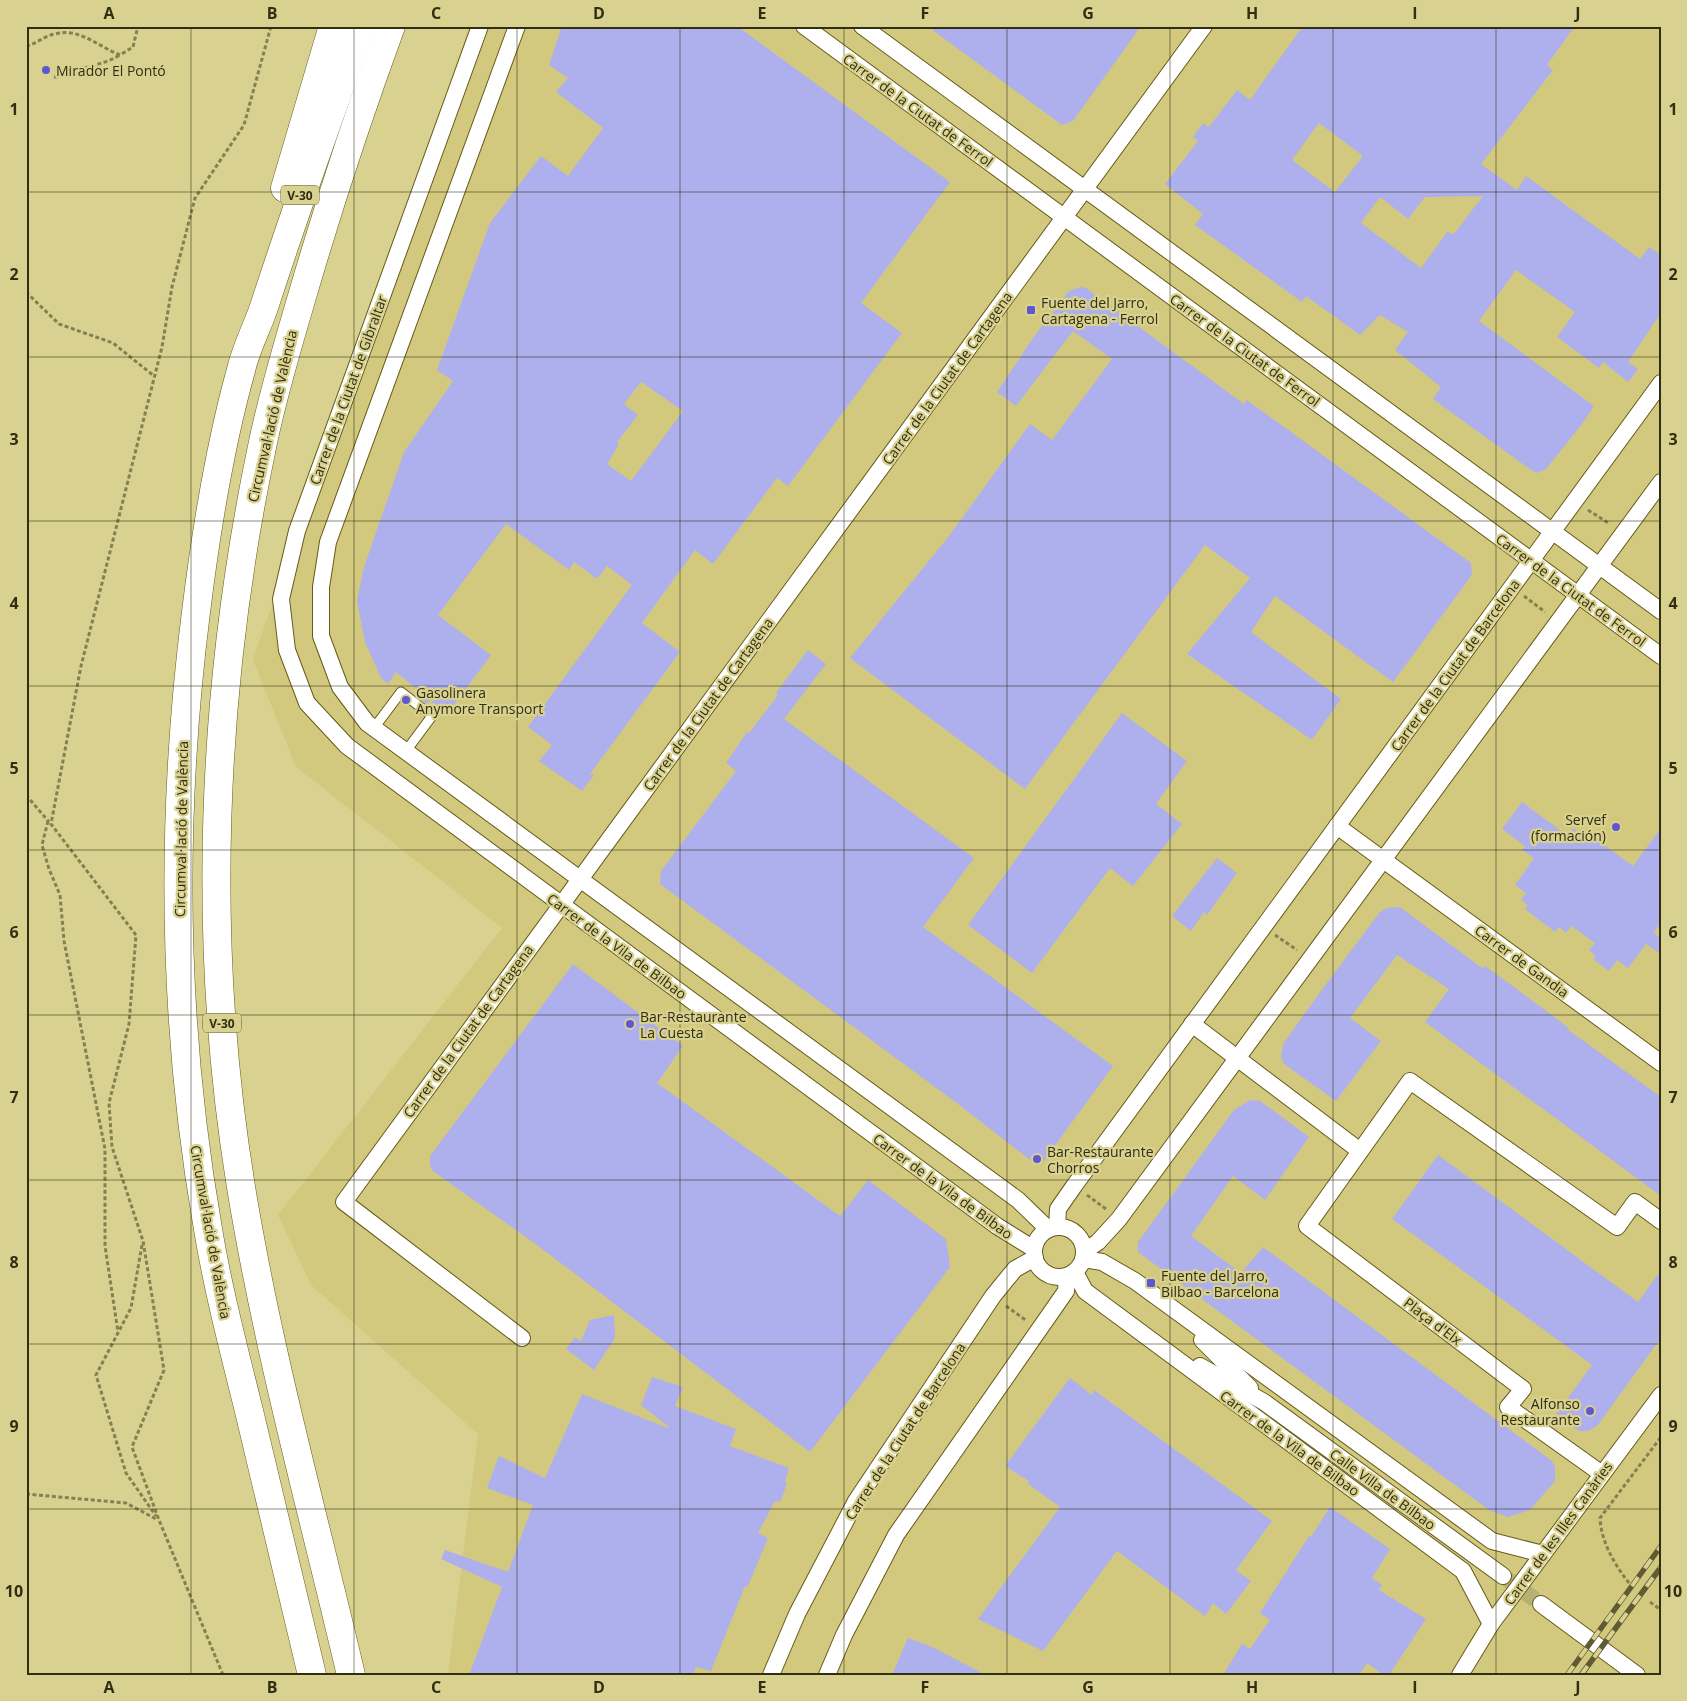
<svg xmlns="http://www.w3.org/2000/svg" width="1687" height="1701" viewBox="0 0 1687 1701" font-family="'Open Sans',sans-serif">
  <rect width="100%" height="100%" fill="#d9d18f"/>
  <path fill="#d3c97e" d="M469 26H1661V1675H448L478 1434 311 1285 278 1215 502 928 296 767 253 660Z"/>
  <g fill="#adb0ec" fill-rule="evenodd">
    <path d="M562 26H737L950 182 861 303 902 333 788 486 777 478 713 564 695 550 642 623 680 652 590 774 594 775 582 791 539 761 552 745 528 727 632 585 607 566 597 579 574 562 569 570 506 524 438 615 491 655 447 714 430 700 427 704 414 694 417 689 396 672 388 684 381 678 365 642 357 601 364 567 404 452 453 381 437 370 490 223 541 156 568 176 603 128 556 92 568 78 549 65ZM641 382 683 411 631 481 607 464 619 444 617 442 638 415 624 404Z"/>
    <path d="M927 26H1141L1073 121 1062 125Z"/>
    <path d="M1303 26H1575L1547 65 1553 70 1481 164 1517 190 1526 176 1640 259 1649 247 1661 255V313L1628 362 1638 369 1628 382 1603 362 1599 368 1557 337 1575 312 1516 270 1479 321 1594 406 1582 424 1546 469 1537 473 1528 468 1433 399 1441 387 1395 350 1408 332 1380 315 1360 335 1306 296 1302 302 1195 225 1203 214 1165 184 1198 141 1193 137 1203 123 1209 127 1237 90 1250 100ZM1319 123 1363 156 1335 192 1292 160ZM1483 196 1453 235 1448 231 1421 268 1361 223 1380 197 1408 219 1425 197Z"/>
    <path d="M1081 287 1086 288 1244 404 1247 400 1471 563 1472 575 1393 682 1275 596 1251 632 1341 699 1312 740 1187 654 1250 578 1205 545 1025 789 850 658 949 536 1030 424 1052 440 1112 359 1073 331 1016 406 997 392 1033 338 1069 291Z"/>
    <path d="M808 650 826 664 784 719 974 858 923 927 1113 1066 1043 1162 1038 1163 1029 1159 958 1104 660 884 661 871 736 771 726 763 747 732 749 733 778 695 776 693Z"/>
    <path d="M1122 713 1187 761 1156 804 1182 824 1133 886 1110 868 1032 973 968 925Z"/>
    <path d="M1522 802 1568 836 1573 828 1581 834 1584 830 1633 866 1661 828V923L1653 933 1661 938V954L1646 944 1628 968 1617 960 1609 971 1593 959 1596 956 1589 950 1595 943 1571 926 1566 933 1559 927 1555 932 1525 909 1528 905 1521 900 1526 893 1515 885 1534 858 1522 850 1525 846 1502 829Z"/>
    <path d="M1217 858 1237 873 1207 915 1204 912 1191 931 1172 916Z"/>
    <path d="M1400 907 1482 968 1485 966 1518 990 1569 1028 1567 1029 1661 1097V1196L1425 1022 1449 989 1397 955 1350 1018 1381 1041 1336 1101 1284 1064 1281 1057 1283 1044 1318 995 1380 912 1387 908Z"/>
    <path d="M573 964 683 1046 657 1083 840 1216 868 1180 946 1239 950 1267 810 1452 537 1245 433 1171 430 1165V1156Z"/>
    <path d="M1250 1100 1260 1101 1309 1137 1265 1200 1233 1176 1191 1236 1241 1273 1263 1247 1552 1461 1555 1467V1481L1530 1510 1508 1517 1489 1510 1138 1252V1242L1234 1110Z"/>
    <path d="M1438 1155 1638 1302 1661 1270V1338L1597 1426 1588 1431H1579L1556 1414 1592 1365 1392 1219Z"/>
    <path d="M614 1315 615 1338 594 1370 566 1349 575 1337 581 1341 590 1320Z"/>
    <path d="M652 1377 683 1387 675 1406 736 1429 730 1446 789 1468 785 1482 787 1484 780 1502 775 1501 758 1533 768 1538 748 1586H745L711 1671 696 1667 693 1675H469L502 1587 441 1559 445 1550 508 1572 533 1505 487 1488 499 1456 545 1478 582 1394 668 1428 669 1427 641 1405Z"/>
    <path d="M1070 1378 1092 1395 1094 1390 1272 1521 1236 1570 1251 1581 1226 1614 1213 1603 1205 1616 1117 1551 1043 1651 978 1619 1060 1507 1027 1483 1029 1481 1005 1466Z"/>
    <path d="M1330 1507 1390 1549 1372 1578 1382 1585 1379 1590 1426 1619 1389 1675H1384L1367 1663 1359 1675H1223L1242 1644 1250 1649 1270 1620 1260 1613 1309 1536 1311 1537Z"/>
    <path d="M908 1638 932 1647 986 1675H892Z"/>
  </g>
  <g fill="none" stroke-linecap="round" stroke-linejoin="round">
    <path stroke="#b7b076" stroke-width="16" stroke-dasharray="16 8" stroke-linecap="butt" d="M1503 1576 1541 1604"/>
    <g stroke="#645b18" stroke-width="11">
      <path id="service" d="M374 728 401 692 432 716 406 751"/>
    </g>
    <g stroke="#645b18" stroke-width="18">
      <g id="minor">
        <path d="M480 26 297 531 281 599 287 650 307 703 347 746 997 1226 1034 1249"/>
        <path d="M517 26 328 542 321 587V636L340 687 367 723 1018 1200 1048 1229"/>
        <path d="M804 26 1661 656"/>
        <path d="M862 26 1661 611"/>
        <path d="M1337 826 1661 1063"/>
        <path d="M1192 1024 1360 1151"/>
        <circle cx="1059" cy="1252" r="25"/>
        <path d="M1057 1227 1058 1209 1074 1186 1661 383"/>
        <path d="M1085 1251 1098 1242 1119 1219 1661 482"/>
        <path d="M1084 1259 1102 1262 1135 1281 1492 1541 1543 1554"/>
        <path d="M1075 1272 1085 1291 1463 1571 1491 1624"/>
        <path d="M522 1338 344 1202 1204 26"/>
        <path d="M1202 1340 1250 1388"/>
        <path d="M1200 1366 1264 1402 1503 1576"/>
        <path d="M1602 1474 1508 1407 1523 1389 1307 1226 1410 1081 1617 1227 1635 1202 1661 1221"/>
        <path d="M1541 1604 1637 1675"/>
        <path d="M771 1675 797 1614 856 1501 993 1296 1015 1269 1035 1258"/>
        <path d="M827 1675 844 1635 896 1535 1066 1291 1067 1276"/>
        <path d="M1460 1675 1491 1624 1661 1395"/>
      </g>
    </g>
    <g stroke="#645b18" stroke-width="29">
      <g id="motorway">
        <path d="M285 188 333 26"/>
        <path d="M312 1675C291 1587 270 1499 249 1411 234 1350 218 1290 208 1229 172 1024 170 817 196 612 206 531 219 449 241 370 246 348 257 328 264 307 295 212 328 119 362 26"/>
        <path d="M351 1675C313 1513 268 1352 241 1187 201 942 211 690 262 447 272 397 287 348 301 300 328 207 358 116 391 26"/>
      </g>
    </g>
    <g stroke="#858051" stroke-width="3" stroke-dasharray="4 2.5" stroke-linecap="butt">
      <path d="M26 46C36 44 44 36 55 34 79 27 99 47 120 55L133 47 138 26"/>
      <path d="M54 77C67 77 73 73 85 68 98 64 108 62 120 55"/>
      <path d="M26 292 59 324 113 343 154 376"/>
      <path d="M1588 510 1610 524"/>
      <path d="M1524 596 1545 612"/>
      <path d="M26 795 49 822"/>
      <path d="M48 821 42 845 49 869 60 895 64 941 105 1149V1246L118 1332"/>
      <path d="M1275 935 1297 950"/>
      <path d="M1087 1195 1106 1209"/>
      <path d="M142 1245 131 1308 96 1375 126 1473 156 1516"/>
      <path d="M1006 1306 1027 1321"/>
      <path d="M26 1494 126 1503 158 1520"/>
      <path d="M1629 1583C1614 1564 1601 1541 1600 1518L1661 1437"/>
      <path d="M1650 1602 1661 1610"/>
      <path d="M223 1675 159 1520 132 1447 164 1370 143 1241 112 1147 109 1103 129 1024 136 935 51 824 81 666 162 347 172 287 195 198 244 125 271 26"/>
    </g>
    <use href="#service" stroke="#fff" stroke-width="9"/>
    <use href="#minor" stroke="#fff" stroke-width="16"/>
    <use href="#motorway" stroke="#fff" stroke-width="28"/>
    <g stroke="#5f5b35" stroke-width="5.5">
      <g id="rail">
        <path d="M1567 1675 1661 1546"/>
        <path d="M1581 1675 1661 1567"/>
      </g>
    </g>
    <use href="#rail" stroke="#d9d18f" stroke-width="4" stroke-dasharray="11" stroke-linecap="butt"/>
  </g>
  <path fill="none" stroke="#312e13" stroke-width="1" stroke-opacity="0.55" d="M191 26V1675M354 26V1675M517 26V1675M680 26V1675M844 26V1675M1007 26V1675M1170 26V1675M1333 26V1675M1496 26V1675M26 192H1661M26 357H1661M26 521H1661M26 686H1661M26 850H1661M26 1015H1661M26 1180H1661M26 1344H1661M26 1509H1661"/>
  <g fill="#5f57cf" stroke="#d9d18f" stroke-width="2">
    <circle cx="46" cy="70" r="5"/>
    <rect x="1026" y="305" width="10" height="10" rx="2.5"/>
    <circle cx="406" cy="700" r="5"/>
    <circle cx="1616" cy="827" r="5"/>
    <circle cx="630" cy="1024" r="5"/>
    <circle cx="1037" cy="1159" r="5"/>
    <rect x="1146" y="1278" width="10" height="10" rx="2.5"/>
    <circle cx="1590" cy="1411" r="5"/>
  </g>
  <g text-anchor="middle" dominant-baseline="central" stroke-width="4.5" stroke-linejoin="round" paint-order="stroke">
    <g fill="#d9d18f" stroke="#635f38" stroke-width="1">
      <rect x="281" y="185.5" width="38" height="19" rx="4"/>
      <rect x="203" y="1013.5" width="38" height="19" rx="4"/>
    </g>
    <g font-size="12" font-weight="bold" fill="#312e13">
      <text x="300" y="195">V-30</text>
      <text x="222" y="1023">V-30</text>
    </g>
    <g font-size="14" fill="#312e13" stroke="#d9d18f" text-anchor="start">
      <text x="56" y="70">Mirador El Pontó</text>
      <text x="1041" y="302">Fuente del Jarro,<tspan x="1041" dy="16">Cartagena - Ferrol</tspan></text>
      <text x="416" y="692">Gasolinera<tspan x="416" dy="16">Anymore Transport</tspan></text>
      <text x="1606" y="819" text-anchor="end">Servef<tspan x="1606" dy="16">(formación)</tspan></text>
      <text x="640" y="1016">Bar-Restaurante<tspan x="640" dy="16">La Cuesta</tspan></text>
      <text x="1047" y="1151">Bar-Restaurante<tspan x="1047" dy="16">Chorros</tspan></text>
      <text x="1161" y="1275">Fuente del Jarro,<tspan x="1161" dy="16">Bilbao - Barcelona</tspan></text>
      <text x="1580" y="1403" text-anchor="end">Alfonso<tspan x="1580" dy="16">Restaurante</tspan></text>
    </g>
    <g font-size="14" fill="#312e13" stroke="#d9d18f">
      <text transform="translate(918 110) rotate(36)">Carrer de la Ciutat de Ferrol</text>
      <text transform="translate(1245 350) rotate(36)">Carrer de la Ciutat de Ferrol</text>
      <text transform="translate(947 378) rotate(-54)">Carrer de la Ciutat de Cartagena</text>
      <text transform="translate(348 390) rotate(-70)">Carrer de la Ciutat de Gibraltar</text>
      <text transform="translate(272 416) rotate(-77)">Circumval·lació de València</text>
      <text transform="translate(1571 590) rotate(36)">Carrer de la Ciutat de Ferrol</text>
      <text transform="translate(1455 665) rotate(-54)">Carrer de la Ciutat de Barcelona</text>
      <text transform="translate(708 704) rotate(-54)">Carrer de la Ciutat de Cartagena</text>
      <text transform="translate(181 829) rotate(-89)">Circumval·lació de València</text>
      <text transform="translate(617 946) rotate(36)">Carrer de la Vila de Bilbao</text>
      <text transform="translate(1522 961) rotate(36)">Carrer de Gandia</text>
      <text transform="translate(468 1031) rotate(-54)">Carrer de la Ciutat de Cartagena</text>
      <text transform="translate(943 1186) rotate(36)">Carrer de la Vila de Bilbao</text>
      <text transform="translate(211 1232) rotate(80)">Circumval·lació de València</text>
      <text transform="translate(1433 1321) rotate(37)">Plaça d'Elx</text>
      <text transform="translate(905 1431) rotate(-57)">Carrer de la Ciutat de Barcelona</text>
      <text transform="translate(1290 1443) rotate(36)">Carrer de la Vila de Bilbao</text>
      <text transform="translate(1383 1489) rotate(36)">Calle Villa de Bilbao</text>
      <text transform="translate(1558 1533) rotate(-54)">Carrer de les Illes Canàries</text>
    </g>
  </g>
  <rect width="1687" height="1701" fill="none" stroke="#d9d18f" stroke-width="55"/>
  <rect x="28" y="28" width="1632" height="1646" fill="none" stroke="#312e13" stroke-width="2"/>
  <g font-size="16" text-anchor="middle" font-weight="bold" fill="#312e13">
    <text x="109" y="19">A</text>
    <text x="272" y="19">B</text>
    <text x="436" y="19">C</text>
    <text x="599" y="19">D</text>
    <text x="762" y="19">E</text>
    <text x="925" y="19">F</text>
    <text x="1088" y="19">G</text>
    <text x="1252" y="19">H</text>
    <text x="1415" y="19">I</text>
    <text x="1578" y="19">J</text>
    <text x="14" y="115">1</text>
    <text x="1673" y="115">1</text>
    <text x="14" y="280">2</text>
    <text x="1673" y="280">2</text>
    <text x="14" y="445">3</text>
    <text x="1673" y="445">3</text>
    <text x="14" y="609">4</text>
    <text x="1673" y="609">4</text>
    <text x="14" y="774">5</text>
    <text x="1673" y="774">5</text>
    <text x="14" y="938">6</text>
    <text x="1673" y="938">6</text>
    <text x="14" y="1103">7</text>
    <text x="1673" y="1103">7</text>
    <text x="14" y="1268">8</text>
    <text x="1673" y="1268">8</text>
    <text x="14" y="1432">9</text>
    <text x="1673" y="1432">9</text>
    <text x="14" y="1597">10</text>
    <text x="1673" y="1597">10</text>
    <text x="109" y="1693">A</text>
    <text x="272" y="1693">B</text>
    <text x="436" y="1693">C</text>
    <text x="599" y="1693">D</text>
    <text x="762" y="1693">E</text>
    <text x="925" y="1693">F</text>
    <text x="1088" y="1693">G</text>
    <text x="1252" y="1693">H</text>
    <text x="1415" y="1693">I</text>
    <text x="1578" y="1693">J</text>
  </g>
</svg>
